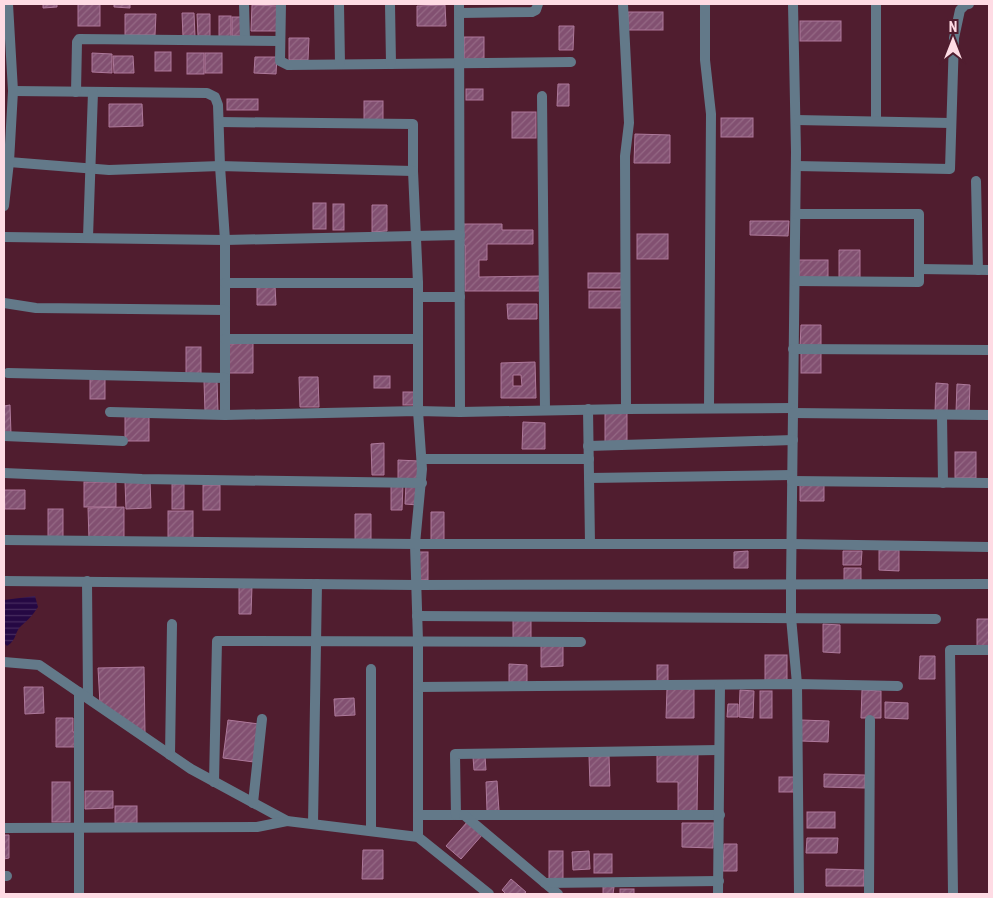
<svg xmlns="http://www.w3.org/2000/svg" width="993" height="898" viewBox="0 0 993 898" font-family="'Roboto Condensed',sans-serif">
  <defs>
    <pattern id="water-rules" width="6" height="5" patternUnits="userSpaceOnUse" patternTransform="scale(1.25)"><rect width="6" height="5" fill="#250843"/><path d="M0 2.5h6" fill="none" stroke="#462b5e"/></pattern>
    <pattern id="building-hatch" width="6" height="6" patternUnits="userSpaceOnUse" patternTransform="scale(1.25)"><rect width="6" height="6" fill="#825071"/><path d="M-1 1l2-2M0 6l6-6M5 7l2-2" fill="none" stroke="#956985"/></pattern>
  </defs>
  <rect width="100%" height="100%" fill="#501d2f"/>
  <path fill="url(#water-rules)" d="M35 596 38 607C33 615 28 620 21 626 14 633 17 640 7 646L4 643V600Z"/>
  <g fill="url(#building-hatch)" stroke="#ae799b" fill-rule="evenodd">
    <path d="M43 4H57V7L43 8Z"/>
    <rect x="78" y="4" width="22" height="22"/>
    <path d="M114 4H130V8L114 7Z"/>
    <path d="M252 5 279 6V31H251Z"/>
    <path d="M445 5 446 26H417V6Z"/>
    <rect x="628" y="12" width="35" height="18"/>
    <path d="M182 13H194L195 36 183 37Z"/>
    <path d="M125 14H156L155 35H125Z"/>
    <path d="M197 14H210V36H198Z"/>
    <rect x="219" y="16" width="12" height="22"/>
    <rect x="232" y="17" width="9" height="19"/>
    <rect x="800" y="21" width="41" height="20"/>
    <path d="M559 26H574L573 50H559Z"/>
    <rect x="464" y="37" width="20" height="22"/>
    <path d="M289 38H309L308 60H289Z"/>
    <rect x="155" y="52" width="16" height="19"/>
    <path d="M92 53 112 54V73L92 72Z"/>
    <rect x="187" y="53" width="17" height="21"/>
    <rect x="205" y="53" width="17" height="20"/>
    <path d="M113 56H133L134 73H114Z"/>
    <path d="M255 57H277L276 74 254 73Z"/>
    <path d="M558 84H569V106H557Z"/>
    <rect x="466" y="89" width="17" height="11"/>
    <rect x="227" y="99" width="31" height="11"/>
    <rect x="364" y="101" width="19" height="20"/>
    <path d="M109 104H142L143 126 109 127Z"/>
    <rect x="512" y="112" width="24" height="26"/>
    <rect x="721" y="118" width="32" height="19"/>
    <path d="M635 134 670 135V163H634Z"/>
    <rect x="313" y="203" width="13" height="26"/>
    <rect x="333" y="204" width="11" height="26"/>
    <path d="M372 205H387V231L372 232Z"/>
    <path d="M750 221H789L788 236 750 235Z"/>
    <path d="M463 224H502V230H533V244H487V260H479V277L541 276 542 291H465V245H463Z"/>
    <rect x="637" y="234" width="31" height="25"/>
    <path d="M839 250H860V280L839 279Z"/>
    <rect x="799" y="260" width="29" height="19"/>
    <rect x="588" y="273" width="34" height="15"/>
    <path d="M257 286H275L276 305H257Z"/>
    <rect x="589" y="291" width="33" height="17"/>
    <path d="M507 304H537V319H508Z"/>
    <path d="M801 325H821V348H800Z"/>
    <path d="M253 343V373H226L227 344Z"/>
    <rect x="186" y="347" width="15" height="27"/>
    <rect x="801" y="352" width="20" height="21"/>
    <path d="M535 362 536 398H501V363ZM513 375H521L522 386H513Z"/>
    <rect x="374" y="376" width="16" height="12"/>
    <path d="M299 377H318L319 407H300Z"/>
    <rect x="90" y="378" width="15" height="21"/>
    <path d="M204 381H217L218 412H205Z"/>
    <path d="M936 383 948 384 947 413 935 412Z"/>
    <path d="M957 384 970 385 969 412H956Z"/>
    <rect x="403" y="392" width="13" height="13"/>
    <path d="M10 405 11 434 4 435V406Z"/>
    <path d="M627 411V441L605 442V412Z"/>
    <rect x="125" y="415" width="24" height="26"/>
    <path d="M523 422 545 423V449H522Z"/>
    <path d="M384 443V475H372L371 444Z"/>
    <rect x="955" y="452" width="21" height="26"/>
    <path d="M398 460 419 461V480L398 479Z"/>
    <path d="M150 481 151 508 126 509 125 482Z"/>
    <rect x="84" y="482" width="32" height="25"/>
    <path d="M391 483 403 484 402 510H391Z"/>
    <rect x="172" y="484" width="12" height="25"/>
    <path d="M406 484H419L418 505 405 504Z"/>
    <path d="M800 484 824 485V501H800Z"/>
    <rect x="203" y="485" width="17" height="25"/>
    <path d="M4 490H25V509H5Z"/>
    <path d="M124 507V540H89L88 508Z"/>
    <rect x="48" y="509" width="15" height="29"/>
    <rect x="168" y="511" width="25" height="29"/>
    <path d="M431 512H444V540L431 541Z"/>
    <path d="M355 514H371V541L355 542Z"/>
    <path d="M879 550H899V571L879 570Z"/>
    <path d="M748 551V568H734V552Z"/>
    <path d="M843 551H862L861 565H843Z"/>
    <rect x="418" y="552" width="10" height="28"/>
    <path d="M844 568H861V582L844 581Z"/>
    <path d="M239 586H252L251 614H239Z"/>
    <rect x="513" y="618" width="18" height="21"/>
    <path d="M977 619H989V647L977 648Z"/>
    <path d="M823 624 840 625V653L823 652Z"/>
    <path d="M563 644V666L541 667V645Z"/>
    <rect x="765" y="655" width="22" height="26"/>
    <path d="M920 656H935V679H919Z"/>
    <path d="M509 664 527 665V683L509 682Z"/>
    <rect x="657" y="665" width="11" height="19"/>
    <path d="M144 667 145 733 100 704 98 668Z"/>
    <path d="M24 687H43L44 713 25 714Z"/>
    <path d="M667 689H694V718H666Z"/>
    <path d="M740 690 754 691 753 718 739 717Z"/>
    <path d="M862 690 881 691V718H861Z"/>
    <rect x="760" y="691" width="12" height="27"/>
    <path d="M354 698 355 715 335 716 334 699Z"/>
    <path d="M885 702 908 703V719L885 718Z"/>
    <path d="M728 704H738V717H727Z"/>
    <path d="M56 718H73V732H78V747H56Z"/>
    <path d="M228 720 259 724 254 762 223 758Z"/>
    <path d="M801 720 829 721 828 742 801 741Z"/>
    <path d="M657 752 698 753 697 812H678V782H657Z"/>
    <path d="M485 756 486 770H474L473 757Z"/>
    <path d="M589 756H609L610 786H590Z"/>
    <path d="M824 774 865 775V788L824 787Z"/>
    <rect x="779" y="777" width="17" height="15"/>
    <path d="M497 781 499 811H487L486 782Z"/>
    <rect x="52" y="782" width="18" height="40"/>
    <path d="M85 791H113V808L85 809Z"/>
    <rect x="115" y="806" width="22" height="17"/>
    <rect x="807" y="812" width="28" height="16"/>
    <path d="M468 821 483 834 461 859 446 846Z"/>
    <path d="M682 823H714L713 848 682 847Z"/>
    <path d="M4 835H9V858L4 859Z"/>
    <path d="M807 838H838L837 853H806Z"/>
    <path d="M724 844H737V871H723Z"/>
    <path d="M363 850H383V879H362Z"/>
    <rect x="549" y="851" width="14" height="30"/>
    <path d="M589 851 590 869 573 870 572 852Z"/>
    <rect x="594" y="854" width="18" height="19"/>
    <path d="M826 869 864 870V886H826Z"/>
    <path d="M511 879 526 892 524 894H506L502 890Z"/>
    <path d="M603 886 614 887 613 894H603Z"/>
    <rect x="620" y="889" width="14" height="5"/>
  </g>
  <g fill="none" stroke-linecap="round" stroke-linejoin="round">
    <g stroke="#637989" stroke-width="10">
      <path d="M244 4 245 40"/>
      <path d="M281 4 280 61 288 65 571 62"/>
      <path d="M339 4 340 64"/>
      <path d="M390 4 391 64"/>
      <path d="M459 4 460 412"/>
      <path d="M623 4 629 123 625 156 626 409"/>
      <path d="M705 4V60L711 114 709 408"/>
      <path d="M793 4 796 152 791 585V617L797 684 799 894"/>
      <path d="M876 4V121"/>
      <path d="M460 13 532 12 536 10 538 4"/>
      <path d="M13 91 207 93 215 97 218 105 220 166 225 240V415"/>
      <path d="M76 92 77 42 79 39 280 41"/>
      <path d="M542 96 545 410"/>
      <path d="M796 120 951 123"/>
      <path d="M219 122 413 124V171L418 283V411L422 469 415 544 418 641V837"/>
      <path d="M9 162 109 170 220 166 413 171"/>
      <path d="M796 166 950 169 954 38 960 10 965 5 969 4"/>
      <path d="M976 181 978 270"/>
      <path d="M4 206 9 162 13 91 8 4"/>
      <path d="M4 237 225 240 460 235"/>
      <path d="M88 237 93 92"/>
      <path d="M919 269 989 270"/>
      <path d="M795 281 919 282V214H796"/>
      <path d="M225 283H418"/>
      <path d="M418 297H460"/>
      <path d="M4 303 36 308 225 310"/>
      <path d="M225 339H418"/>
      <path d="M793 349 989 350"/>
      <path d="M8 373 225 378"/>
      <path d="M588 409 590 544"/>
      <path d="M110 412 225 415 418 411 460 412 626 409 793 408"/>
      <path d="M793 413 989 415"/>
      <path d="M942 415 943 483"/>
      <path d="M4 436 123 441"/>
      <path d="M588 446 793 440"/>
      <path d="M422 459H589"/>
      <path d="M4 473 142 479 422 483"/>
      <path d="M589 478 792 475"/>
      <path d="M792 481 989 483"/>
      <path d="M4 540 415 544H791L989 547"/>
      <path d="M4 581 416 585 989 584"/>
      <path d="M87 581 88 698"/>
      <path d="M417 616 936 619"/>
      <path d="M4 662 39 665 191 769 287 821 418 837 489 894"/>
      <path d="M418 687 797 684 898 686"/>
      <path d="M79 692V894"/>
      <path d="M170 755 172 624"/>
      <path d="M214 782 217 641 581 642"/>
      <path d="M253 803 262 719"/>
      <path d="M418 815H720"/>
      <path d="M456 815 455 754 719 750"/>
      <path d="M464 815 558 894"/>
      <path d="M313 824 317 584"/>
      <path d="M4 828 257 827 287 821"/>
      <path d="M371 831V669"/>
      <path d="M4 876H7"/>
      <path d="M545 883 719 881"/>
      <path d="M718 894 720 685"/>
      <path d="M869 894 870 720"/>
      <path d="M953 894 950 650H989"/>
    </g>
  </g>
  <rect width="993" height="898" fill="none" stroke="#fedbe4" stroke-width="10"/>
  <g transform="translate(953 40)" stroke="#501d2f" stroke-width="4" paint-order="stroke">
  <path d="M0-4L9 19L0 12L-9 19Z" fill="#fedbe4"/>
  <text y="-8" font-size="14" font-weight="bold" text-anchor="middle" fill="#fedbe4">N</text>
  </g>
</svg>
